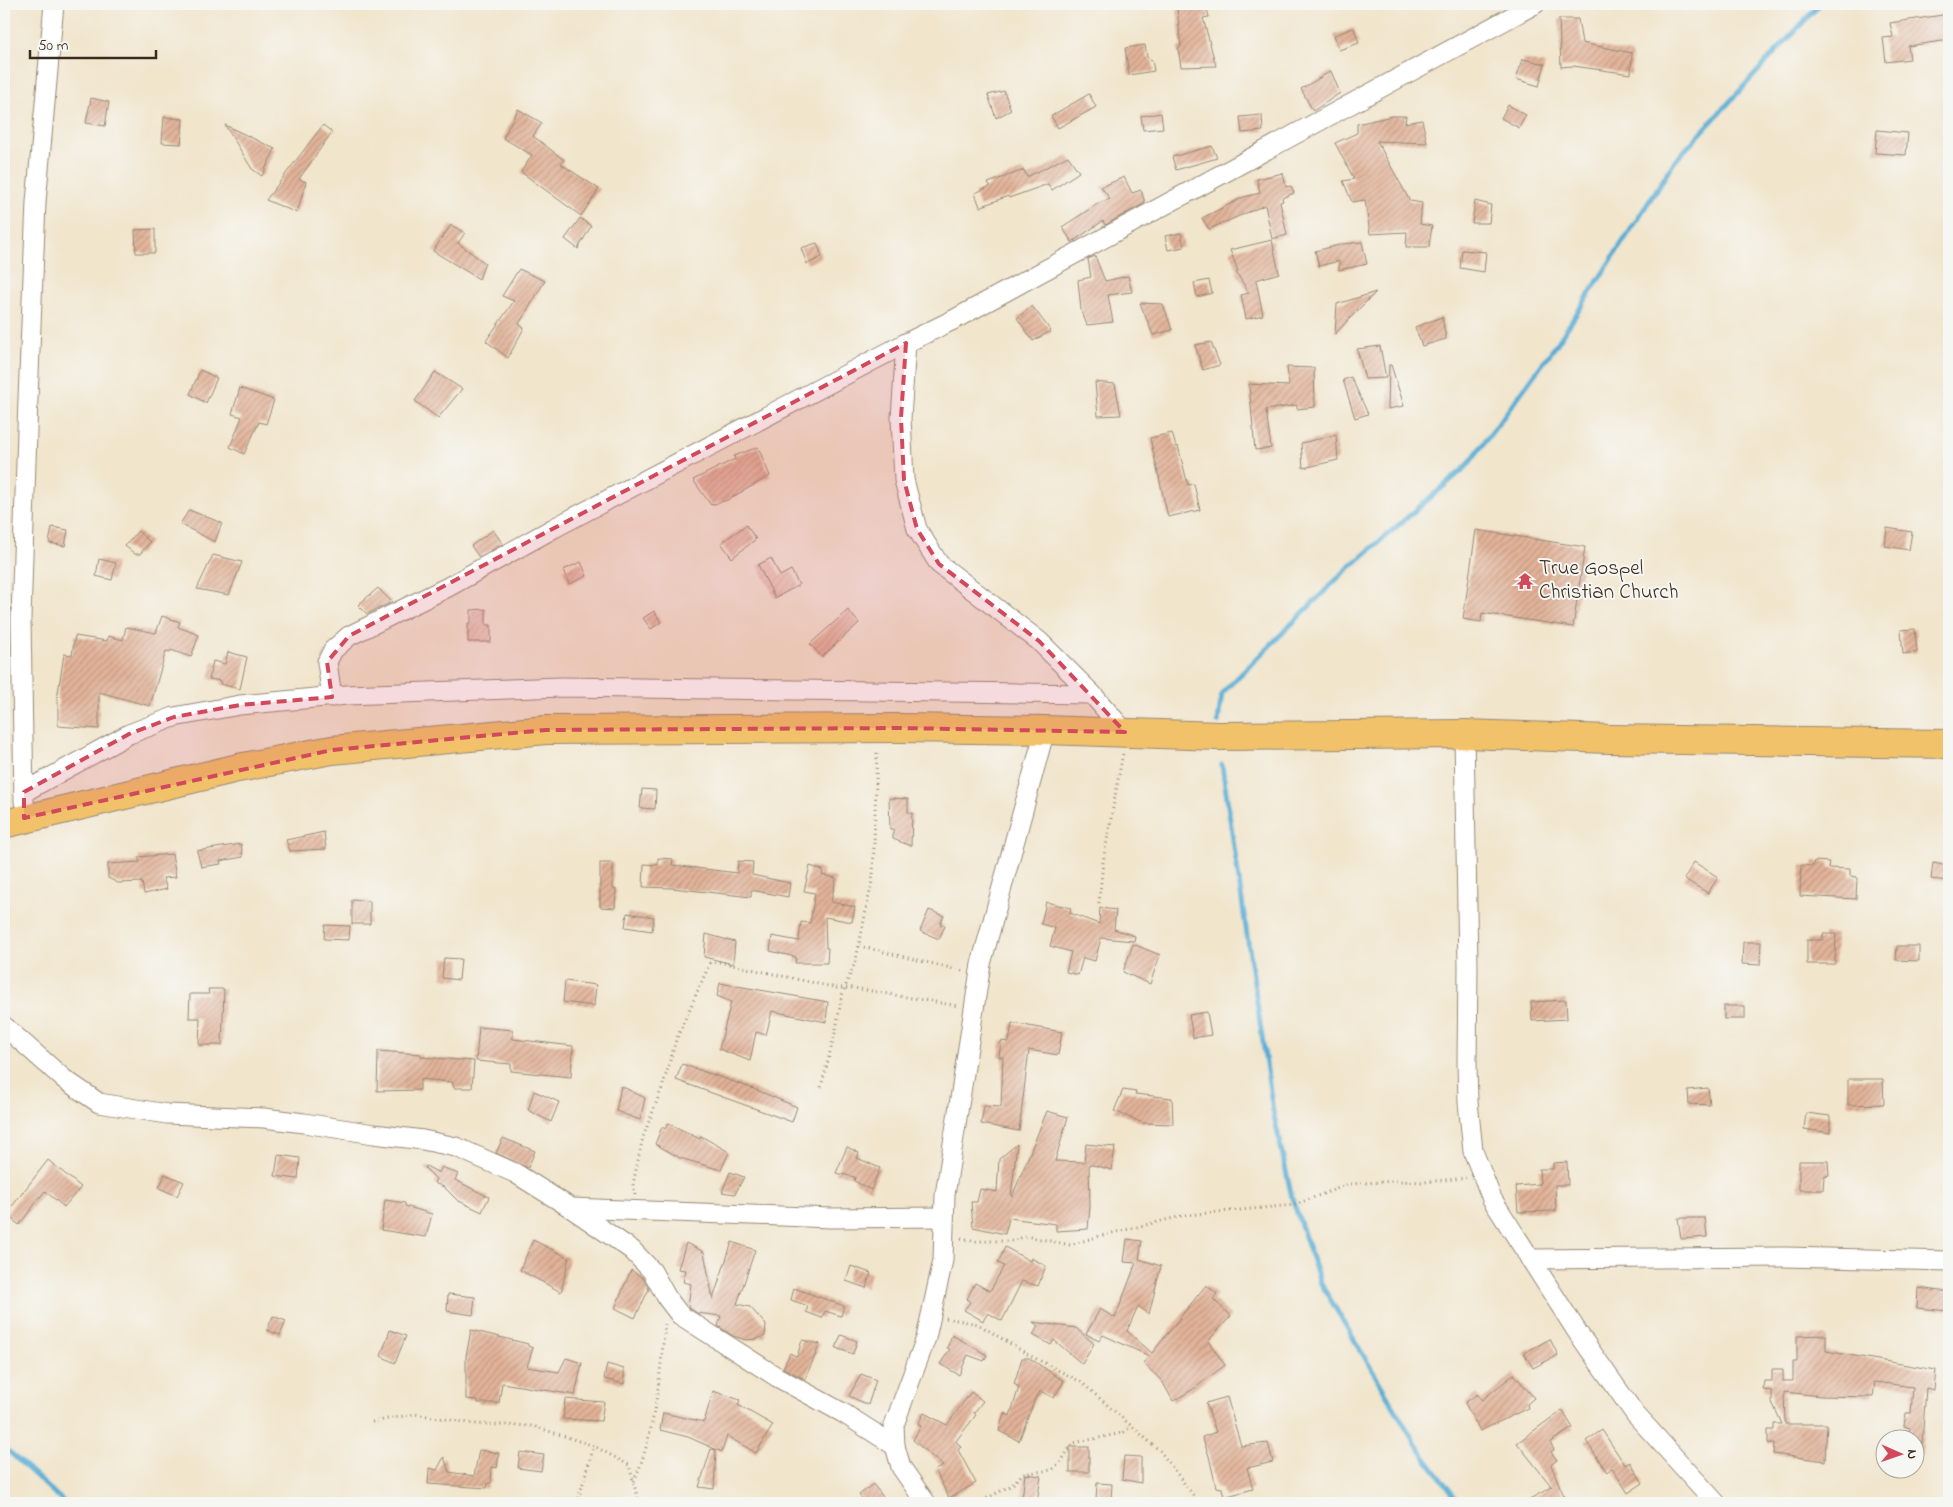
<svg xmlns="http://www.w3.org/2000/svg" width="1953" height="1507" viewBox="0 0 1953 1507" font-family="'Indie Flower',sans-serif">
  <defs>
    <pattern id="building-hatch" width="6" height="6" patternUnits="userSpaceOnUse" patternTransform="scale(1.25)"><rect width="6" height="6" fill="#e3b49a"/><path d="M-1 1l2-2M0 6l6-6M5 7l2-2" fill="none" stroke="#b9937d"/></pattern>
  </defs>
  <rect width="100%" height="100%" fill="#f6f6f2"/>
  <filter id="ink" filterUnits="userSpaceOnUse"><feTurbulence type="fractalNoise" baseFrequency=".02" numOctaves="2"/><feDisplacementMap in="SourceGraphic" scale="10" xChannelSelector="R" yChannelSelector="G"/><feConvolveMatrix kernelMatrix="1 2 1 2 8 2 1 2 1" color-interpolation-filters="sRGB"/></filter>
  <filter id="wash" filterUnits="userSpaceOnUse"><feTurbulence type="fractalNoise" baseFrequency=".0096" numOctaves="4" result="noise"/><feDisplacementMap in="SourceGraphic" scale="20" xChannelSelector="R" yChannelSelector="G"/><feGaussianBlur stdDeviation="1.12" result="paint"/><feColorMatrix in="noise" values="0 0 0 0 0 0 0 0 0 0 0 0 0 0 0 0 0 1.4 0 .05"/><feComposite in="paint" operator="in"/></filter>
  <g filter="url(#wash)">
    <rect width="100%" height="100%" fill="#f1e5cc"/>
    <g fill="none" stroke-linecap="round" stroke-linejoin="round">
      <g stroke="#59aed5" stroke-width="5">
        <path d="M1218 722 1222 693 1344 572 1467 466 1557 344 1675 161 1820 4"/>
        <path d="M1222 765 1273 1111 1292 1198 1320 1282 1417 1446 1459 1503"/>
        <path d="M4 1447 65 1503"/>
      </g>
    </g>
    <g id="blocks">
      <g fill="url(#building-hatch)">
        <path d="M1186 4H1206L1209 17 1203 18 1216 66 1181 67 1178 48 1181 47 1177 7Z"/>
        <path d="M1949 14V40L1908 46 1910 59 1886 62 1883 38 1893 37 1890 23Z"/>
        <path d="M1559 19H1578L1582 43 1632 53 1631 74 1573 66 1561 67Z"/>
        <path d="M1354 28 1359 43 1339 50 1334 35Z"/>
        <path d="M1145 45 1147 57 1152 60 1154 71 1129 75 1125 48Z"/>
        <path d="M1523 59 1545 64 1539 86 1516 79Z"/>
        <path d="M1331 71 1340 93 1313 111 1301 89Z"/>
        <path d="M1004 91 1011 110 996 118 988 95Z"/>
        <path d="M1089 94 1096 107 1058 128 1051 116Z"/>
        <path d="M91 98 109 102 105 126 86 123Z"/>
        <path d="M1508 105 1526 115 1519 128 1501 118Z"/>
        <path d="M518 109 542 123 533 136 564 160 561 164 599 189 581 216 521 172 532 155 503 138Z"/>
        <path d="M1161 113 1163 128 1143 130 1141 116Z"/>
        <path d="M1262 115 1263 131 1242 133 1240 117Z"/>
        <path d="M1392 116H1406L1405 123 1422 120 1427 143 1377 141 1410 201 1422 203 1420 224 1432 226 1429 247H1406L1407 232 1370 234 1365 200 1352 202 1343 181 1354 179 1335 143 1357 133V124Z"/>
        <path d="M164 117 183 119 181 144 162 143Z"/>
        <path d="M225 125 275 149 262 176 252 169Z"/>
        <path d="M323 125 332 132 299 179 306 182 297 213 266 200Z"/>
        <path d="M1877 130 1908 133 1906 155 1875 153Z"/>
        <path d="M1212 146 1217 158 1176 170 1172 157Z"/>
        <path d="M1068 156 1079 172 1052 190 1048 184 1009 198 1008 196 980 207 975 193 991 186 988 183 1024 170 1027 177Z"/>
        <path d="M1283 173 1286 187 1291 186 1294 193 1282 198 1283 201 1280 202 1287 235 1272 239 1265 205 1209 229 1202 218 1244 197 1260 193 1257 179Z"/>
        <path d="M1124 177 1132 193 1141 190 1145 203 1105 225 1103 221 1072 242 1062 227 1099 203 1110 199 1101 187Z"/>
        <path d="M1475 201 1491 205 1489 223H1472Z"/>
        <path d="M580 218 591 226 578 249 565 239Z"/>
        <path d="M451 225 465 233 458 243 485 263 479 279 433 251Z"/>
        <path d="M155 229V253H136L135 230Z"/>
        <path d="M1181 233 1184 247 1168 250 1165 236Z"/>
        <path d="M1272 240 1279 273 1256 280 1263 315 1246 319 1241 295 1249 293 1236 272 1238 271 1230 250Z"/>
        <path d="M1362 242 1367 264 1339 270V261L1319 266 1315 251 1343 244Z"/>
        <path d="M817 243 822 257 807 264 801 248Z"/>
        <path d="M1462 250 1486 252 1484 272 1460 268Z"/>
        <path d="M1095 256 1105 281 1128 276 1132 292 1108 295 1113 322 1087 325 1081 310 1078 280 1091 277 1088 259Z"/>
        <path d="M519 269 545 281 519 324 524 328 508 358 486 341 514 301 502 296Z"/>
        <path d="M1209 280 1212 293 1197 297 1194 283Z"/>
        <path d="M1376 292 1354 314 1335 334 1337 304Z"/>
        <path d="M1140 303 1163 304 1172 330 1153 335Z"/>
        <path d="M1032 306 1051 331 1033 341 1017 318Z"/>
        <path d="M1442 317 1446 339 1422 346 1415 327Z"/>
        <path d="M1211 342 1220 365 1203 370 1195 345Z"/>
        <path d="M1380 346 1386 378 1365 379 1357 349Z"/>
        <path d="M1389 365H1391L1404 406 1388 409Z"/>
        <path d="M1287 367 1314 368 1315 407 1297 409V405L1266 410 1271 448 1255 450 1249 384 1289 386Z"/>
        <path d="M200 370 217 378 206 403 190 394Z"/>
        <path d="M435 372 462 389 438 418 415 401Z"/>
        <path d="M1351 377 1368 414 1355 418 1343 380Z"/>
        <path d="M1095 382 1115 384 1121 415 1098 416Z"/>
        <path d="M240 388 274 400 266 424 259 422 244 454 230 447 242 417 232 414Z"/>
        <path d="M1172 433 1176 447 1178 446 1188 485 1194 484 1200 510 1168 517 1150 438Z"/>
        <path d="M1336 435 1338 460 1303 468 1301 443Z"/>
        <path d="M758 447 770 476 727 500 711 505 693 480 735 459 734 456Z"/>
        <path d="M189 510 222 523 215 542 180 524Z"/>
        <path d="M746 525 756 539 732 558 721 543Z"/>
        <path d="M52 527 68 530 65 546 49 543Z"/>
        <path d="M1887 528 1912 532 1909 550 1885 546Z"/>
        <path d="M493 530 503 544 479 557 471 546Z"/>
        <path d="M1476 530 1585 547 1573 627 1482 613 1481 622 1463 619Z"/>
        <path d="M138 531 150 542 140 554H135L125 546Z"/>
        <path d="M213 555 242 562 229 595 197 589Z"/>
        <path d="M771 558 780 576 791 570 799 585 775 598 758 565Z"/>
        <path d="M99 559 116 563 112 580 96 576Z"/>
        <path d="M581 562 587 576 569 584 563 570Z"/>
        <path d="M378 588 392 602 367 614 358 605Z"/>
        <path d="M486 609V625H491V642H468V623H471V610Z"/>
        <path d="M848 610 859 623 822 657 810 644Z"/>
        <path d="M654 611 661 622 651 629 643 618Z"/>
        <path d="M162 616 180 622 178 627 199 635 191 657 171 650 170 652 166 651 150 706 99 692V729L58 726V699H57L64 654 72 655 75 636 107 641 108 636 123 640 126 627 156 633Z"/>
        <path d="M1915 629 1917 652 1903 654 1901 630Z"/>
        <path d="M228 652 247 657 240 689 220 684 221 681 209 679 213 661 225 664Z"/>
        <path d="M642 789 656 790 655 809 640 808Z"/>
        <path d="M889 798 908 799V812L912 813 911 846 893 839V829H890Z"/>
        <path d="M324 832 326 849 290 851 286 840Z"/>
        <path d="M241 844 243 857 220 861 221 864 201 867 197 851Z"/>
        <path d="M172 854 176 877 163 878 167 889 144 894 142 882 118 883 108 878V864L140 862 138 857Z"/>
        <path d="M658 858 673 859 672 865 737 873 738 861 753 862 752 875 790 883 788 897 751 890V897L672 888 643 887 644 864 658 865Z"/>
        <path d="M1814 861 1829 862 1828 868 1850 869V876L1857 877 1856 899 1800 896 1801 865 1813 866Z"/>
        <path d="M1694 862 1718 877 1708 893 1684 879Z"/>
        <path d="M600 863H613V889H616L615 908 600 907Z"/>
        <path d="M1933 863 1949 866V881L1931 879Z"/>
        <path d="M810 866 823 870 822 875 836 878 831 902 855 907 852 922 825 917 826 948H828L827 963H795L796 957 770 951 772 936 799 941 801 922 810 923 815 893 804 891Z"/>
        <path d="M352 900 370 901V924H352Z"/>
        <path d="M1046 902 1071 908 1070 913 1099 924 1100 908 1116 910 1114 929 1135 936 1134 941 1101 938 1095 961 1083 958 1078 975 1066 972 1071 952 1050 946 1055 928 1041 924Z"/>
        <path d="M929 910 944 916 940 924 945 926 939 939 920 931Z"/>
        <path d="M627 913 654 917 652 931 625 927Z"/>
        <path d="M325 925 350 926 349 940 324 939Z"/>
        <path d="M706 934 735 942 733 964 704 957Z"/>
        <path d="M1823 934H1836L1835 964H1807V940H1823Z"/>
        <path d="M1743 942H1761L1760 965 1742 964Z"/>
        <path d="M1133 944 1160 955 1150 984 1123 972Z"/>
        <path d="M1897 946H1919V961L1896 960Z"/>
        <path d="M444 958 461 959 459 980 442 978Z"/>
        <path d="M565 981 596 985 594 1006 563 1002Z"/>
        <path d="M720 983 828 1002 826 1022 772 1011 766 1035 756 1032 750 1061 719 1049 731 1002 717 996Z"/>
        <path d="M208 989H224L222 1045H199L200 1018H189L190 994H209Z"/>
        <path d="M1566 1000 1567 1019 1532 1021 1531 1002Z"/>
        <rect x="1724" y="1006" width="21" height="13"/>
        <path d="M1207 1012 1211 1035 1193 1038 1189 1015Z"/>
        <path d="M1012 1023 1062 1032 1058 1055 1029 1050 1019 1131 981 1124 984 1106 1001 1107 1003 1057H999L1001 1041 1009 1042Z"/>
        <path d="M479 1027 513 1030V1039L573 1046 571 1077 511 1071V1064L476 1061Z"/>
        <path d="M378 1051 421 1054V1057L474 1061 472 1088H454L452 1082 420 1079V1090L377 1091Z"/>
        <path d="M682 1064 754 1089 797 1107 792 1122 676 1080Z"/>
        <path d="M1848 1079H1883L1884 1104 1848 1105Z"/>
        <path d="M621 1086 645 1098 640 1120 616 1111Z"/>
        <path d="M1708 1088 1710 1105 1689 1104 1688 1090Z"/>
        <path d="M1123 1090 1136 1092 1135 1094 1172 1098 1173 1124 1143 1123 1114 1111Z"/>
        <path d="M534 1091 559 1102 551 1122 528 1110Z"/>
        <path d="M1047 1111 1068 1117 1055 1161 1084 1162 1086 1144 1115 1147 1112 1170 1089 1164 1090 1206 1088 1229 1056 1231V1224L1009 1218 1005 1234 973 1227 971 1202H977L980 1189 997 1192 999 1159 1017 1144 1011 1196 1012 1197Z"/>
        <path d="M1806 1113 1830 1116V1133L1804 1129Z"/>
        <path d="M668 1123 700 1139 701 1136 729 1152 721 1170 680 1158 655 1144 662 1127 665 1129Z"/>
        <path d="M503 1138 535 1151 528 1168 496 1153Z"/>
        <path d="M847 1147 859 1153 857 1158 880 1168 871 1190 854 1181 855 1177 836 1173Z"/>
        <path d="M278 1155 300 1158 298 1179 275 1176Z"/>
        <path d="M48 1160 81 1187 64 1207 45 1191 19 1225 6 1214Z"/>
        <path d="M1799 1161H1828L1829 1175 1824 1176 1823 1190H1799Z"/>
        <path d="M1567 1162 1568 1185H1555L1556 1211 1518 1212 1516 1186 1540 1184 1539 1169H1553V1163Z"/>
        <path d="M426 1166 439 1173 442 1167 458 1174 455 1180 489 1197 482 1212 457 1200 444 1187 434 1183 436 1179 425 1168Z"/>
        <path d="M730 1172 744 1177 735 1194 722 1192Z"/>
        <path d="M165 1174 184 1182 177 1196 159 1188Z"/>
        <path d="M385 1200 405 1203V1206L432 1214 426 1237 381 1230Z"/>
        <path d="M1678 1218H1705L1707 1237 1681 1239Z"/>
        <path d="M1127 1239 1142 1241 1139 1259 1161 1266 1149 1314 1138 1306 1127 1331 1152 1353 1206 1285 1217 1294 1213 1299 1231 1316 1208 1341 1225 1365 1192 1390 1173 1401 1162 1381 1143 1363 1149 1356 1103 1335 1099 1341 1086 1334 1100 1309 1115 1318 1136 1263 1124 1262Z"/>
        <path d="M533 1240 569 1258 561 1292 520 1270Z"/>
        <path d="M732 1242 755 1250 737 1304 750 1307 766 1325 765 1336 756 1339 746 1340 733 1336 718 1326 721 1316 697 1313 688 1307 691 1284 683 1282 686 1270 678 1269 686 1243 704 1252 713 1299Z"/>
        <path d="M1005 1247 1030 1261 1031 1258 1046 1266 1038 1286 1022 1281 1002 1321 988 1313 983 1321 964 1310 970 1302 967 1299 975 1283 990 1291 1004 1266 998 1263Z"/>
        <path d="M851 1266 871 1273 866 1288 846 1281Z"/>
        <path d="M631 1270 643 1278 649 1289 635 1318 615 1308Z"/>
        <path d="M794 1288 844 1306 841 1316 825 1311 822 1318 806 1312 808 1306 791 1300Z"/>
        <path d="M1918 1288 1949 1292V1311L1917 1308Z"/>
        <path d="M448 1294 475 1297 473 1315 447 1311Z"/>
        <path d="M273 1316 286 1321 280 1335 267 1330Z"/>
        <path d="M1033 1322 1076 1328 1094 1344 1082 1364 1054 1340 1051 1345 1033 1335 1038 1326Z"/>
        <path d="M390 1330 406 1336 395 1363 381 1356Z"/>
        <path d="M471 1330 528 1344V1346L533 1348 527 1367 559 1372 566 1358 582 1363 575 1395 502 1383 499 1403H478V1400L466 1399V1356Z"/>
        <path d="M841 1335 857 1341 853 1354 836 1348Z"/>
        <path d="M952 1335 987 1355 984 1361 968 1355 959 1375 940 1364 950 1349 947 1348Z"/>
        <path d="M1826 1335V1351L1936 1370 1934 1390 1926 1388 1921 1456H1916V1440H1912L1911 1434H1909L1910 1428 1904 1426 1906 1413H1911L1913 1387 1875 1382 1873 1397 1821 1396 1784 1392 1785 1424H1827L1825 1461 1773 1454 1774 1444 1768 1443V1430H1774V1424H1782L1772 1402V1391L1763 1390 1764 1381H1772V1369H1783V1381H1793V1362H1797V1336Z"/>
        <path d="M1550 1339 1558 1355 1533 1368 1524 1353Z"/>
        <path d="M802 1340 820 1344 805 1379 783 1368 790 1353 797 1357Z"/>
        <path d="M1022 1358H1029L1064 1381 1054 1398 1040 1391 1038 1396H1036L1019 1441 999 1431 1004 1413 1010 1416 1019 1387 1014 1384Z"/>
        <path d="M607 1364 624 1369V1384L604 1379Z"/>
        <path d="M861 1374 876 1380 868 1405 849 1396Z"/>
        <path d="M1514 1374 1534 1398 1527 1404 1528 1408 1480 1431 1465 1403 1477 1394 1482 1400Z"/>
        <path d="M713 1391 740 1400 738 1405 773 1425 756 1453 727 1436 722 1452 688 1437 660 1430 663 1413 704 1422Z"/>
        <path d="M971 1392 983 1401 974 1413 976 1415 956 1441 961 1447 958 1450 976 1483 949 1498 935 1470 943 1466 913 1440 921 1426 918 1424 924 1413 947 1425Z"/>
        <path d="M1227 1397 1241 1446 1268 1443 1273 1462 1247 1468 1253 1489 1224 1497 1222 1488 1216 1487 1209 1456 1202 1437 1216 1432 1206 1403Z"/>
        <path d="M565 1399 604 1402 601 1421 563 1419Z"/>
        <path d="M1562 1410 1573 1428 1550 1442 1554 1450 1551 1452 1557 1460 1551 1465 1567 1503H1522L1552 1487 1517 1443Z"/>
        <path d="M1602 1430 1625 1465 1630 1462 1643 1483 1628 1493 1612 1468 1607 1472 1586 1441Z"/>
        <rect x="1070" y="1447" width="19" height="25"/>
        <path d="M711 1449 716 1450 714 1489 699 1487Z"/>
        <path d="M479 1450 499 1453 497 1468 492 1467 491 1483H488L487 1488 428 1484 429 1468 437 1470 444 1457 449 1472 474 1476Z"/>
        <path d="M520 1452 544 1455 541 1471 518 1468Z"/>
        <path d="M1124 1456 1141 1457V1483L1122 1479Z"/>
        <path d="M1025 1474 1041 1476 1037 1502 1022 1500Z"/>
        <path d="M1097 1483 1112 1484 1111 1501 1096 1500Z"/>
        <path d="M873 1484 888 1503H866L859 1495Z"/>
      </g>
    </g>
  </g>
  <g filter="url(#ink)">
    <use href="#blocks" fill-opacity="0" stroke="#968875" stroke-width="1"/>
    <g fill="none" stroke-linecap="round" stroke-linejoin="round">
      <g stroke="#968875" stroke-width="21">
        <g id="minor">
          <path d="M332 697 327 662 333 650 349 636 448 587 554 528 906 343"/>
          <path d="M1125 732 1092 694 1039 641 939 564 917 529 904 480 901 418 906 343 953 320 1535 4"/>
          <path d="M1464 734 1468 966 1467 1063 1468 1102 1473 1151 1492 1199 1578 1333 1635 1414 1716 1503"/>
          <path d="M24 792 129 734 174 717 240 705 347 695 561 687 1092 694"/>
          <path d="M24 802 21 619 28 399 36 202 54 4"/>
          <path d="M4 1026 64 1079 99 1103 167 1114 264 1118 304 1123 374 1134 423 1140 456 1147 515 1173 571 1208 632 1250 652 1271 667 1298 680 1315 777 1377 843 1413 895 1446"/>
          <path d="M571 1208 831 1218 944 1217"/>
          <path d="M1530 1259 1785 1257 1949 1261"/>
          <path d="M926 1503 901 1467 895 1446 894 1425 926 1338 943 1260 945 1195 981 964 1045 730"/>
        </g>
      </g>
      <g stroke="#968875" stroke-width="30">
        <path id="trunk" d="M4 824 238 768 332 750 546 730 899 728 1045 730 1218 736 1464 734 1610 739 1949 744"/>
      </g>
      <g stroke="#968875" stroke-width="3" stroke-dasharray="1 4" stroke-linecap="butt">
        <path d="M1099 903 1103 862 1123 753"/>
        <path d="M859 946 963 971"/>
        <path d="M821 1087 836 1029 842 995 856 960 873 876 877 750"/>
        <path d="M635 1195 633 1184 643 1137 663 1085 676 1040 710 963 719 962 837 988H854L958 1006"/>
        <path d="M961 1238 976 1241H1012L1026 1236 1070 1245 1100 1236 1186 1215 1294 1205 1349 1184 1396 1181 1424 1182 1466 1178"/>
        <path d="M946 1318 978 1324 1027 1354 1081 1382 1160 1451 1199 1503"/>
        <path d="M372 1422 415 1414 475 1424 533 1426 594 1446 629 1465 639 1503"/>
        <path d="M634 1481C655 1434 660 1375 665 1324"/>
        <path d="M577 1503 594 1446"/>
        <path d="M978 1503 1012 1485 1022 1474 1052 1470 1062 1460 1073 1443 1123 1433 1131 1426"/>
      </g>
      <use href="#minor" stroke="#fff" stroke-width="19"/>
      <use href="#trunk" stroke="#f2c26a" stroke-width="28"/>
    </g>
  </g>
  <path fill="#d1495b" fill-opacity="0.2" stroke="#d1495b" stroke-width="4" stroke-dasharray="10 6" stroke-linejoin="round" d="M906 343 901 418 904 480 917 529 939 564 1039 641 1125 732 899 728 546 730 332 750 24 818V792L129 734 174 717 240 705 332 697 327 662 349 636Z"/>
  <defs>
    <g id="temple-bare" transform="scale(1.35)"><path d="M0-6L5-2H3V0L6.5 2.5H4V6H1.5V3h-3V6H-4V2.5H-6.5L-3 0V-2H-5Z" fill="#d1495b" stroke="#f6f6f2" stroke-width="2.5" paint-order="stroke"/></g>
  </defs>
  <g fill-rule="evenodd">
    <use href="#temple-bare" x="1525" y="581"/>
  </g>
  <g text-anchor="middle" dominant-baseline="central" stroke-width="4" stroke-linejoin="round" paint-order="stroke">
    <g font-size="21" fill="#3b2a1e" stroke="#f6f6f2" text-anchor="start">
      <text x="1539" y="569">True Gospel<tspan x="1539" dy="24">Christian Church</tspan></text>
    </g>
  </g>
  <rect width="1953" height="1507" fill="none" stroke="#f6f6f2" stroke-width="20"/>
  <g transform="translate(1900 1454) rotate(92)"><circle r="24" fill="#f6f6f2" stroke="#aba49d"/>
  <path d="M0-4L9 19L0 12L-9 19Z" fill="#d1495b"/>
  <text y="-8" font-size="14" font-weight="bold" text-anchor="middle" fill="#3b2a1e">N</text>
  </g>
  <path d="M30 50v8h126v-8" fill="none" stroke="#3b2a1e" stroke-width="2.5"/>
  <text x="38" y="50" font-size="15" fill="#3b2a1e" stroke="#f6f6f2" stroke-width="4" paint-order="stroke">50 m</text>
</svg>
